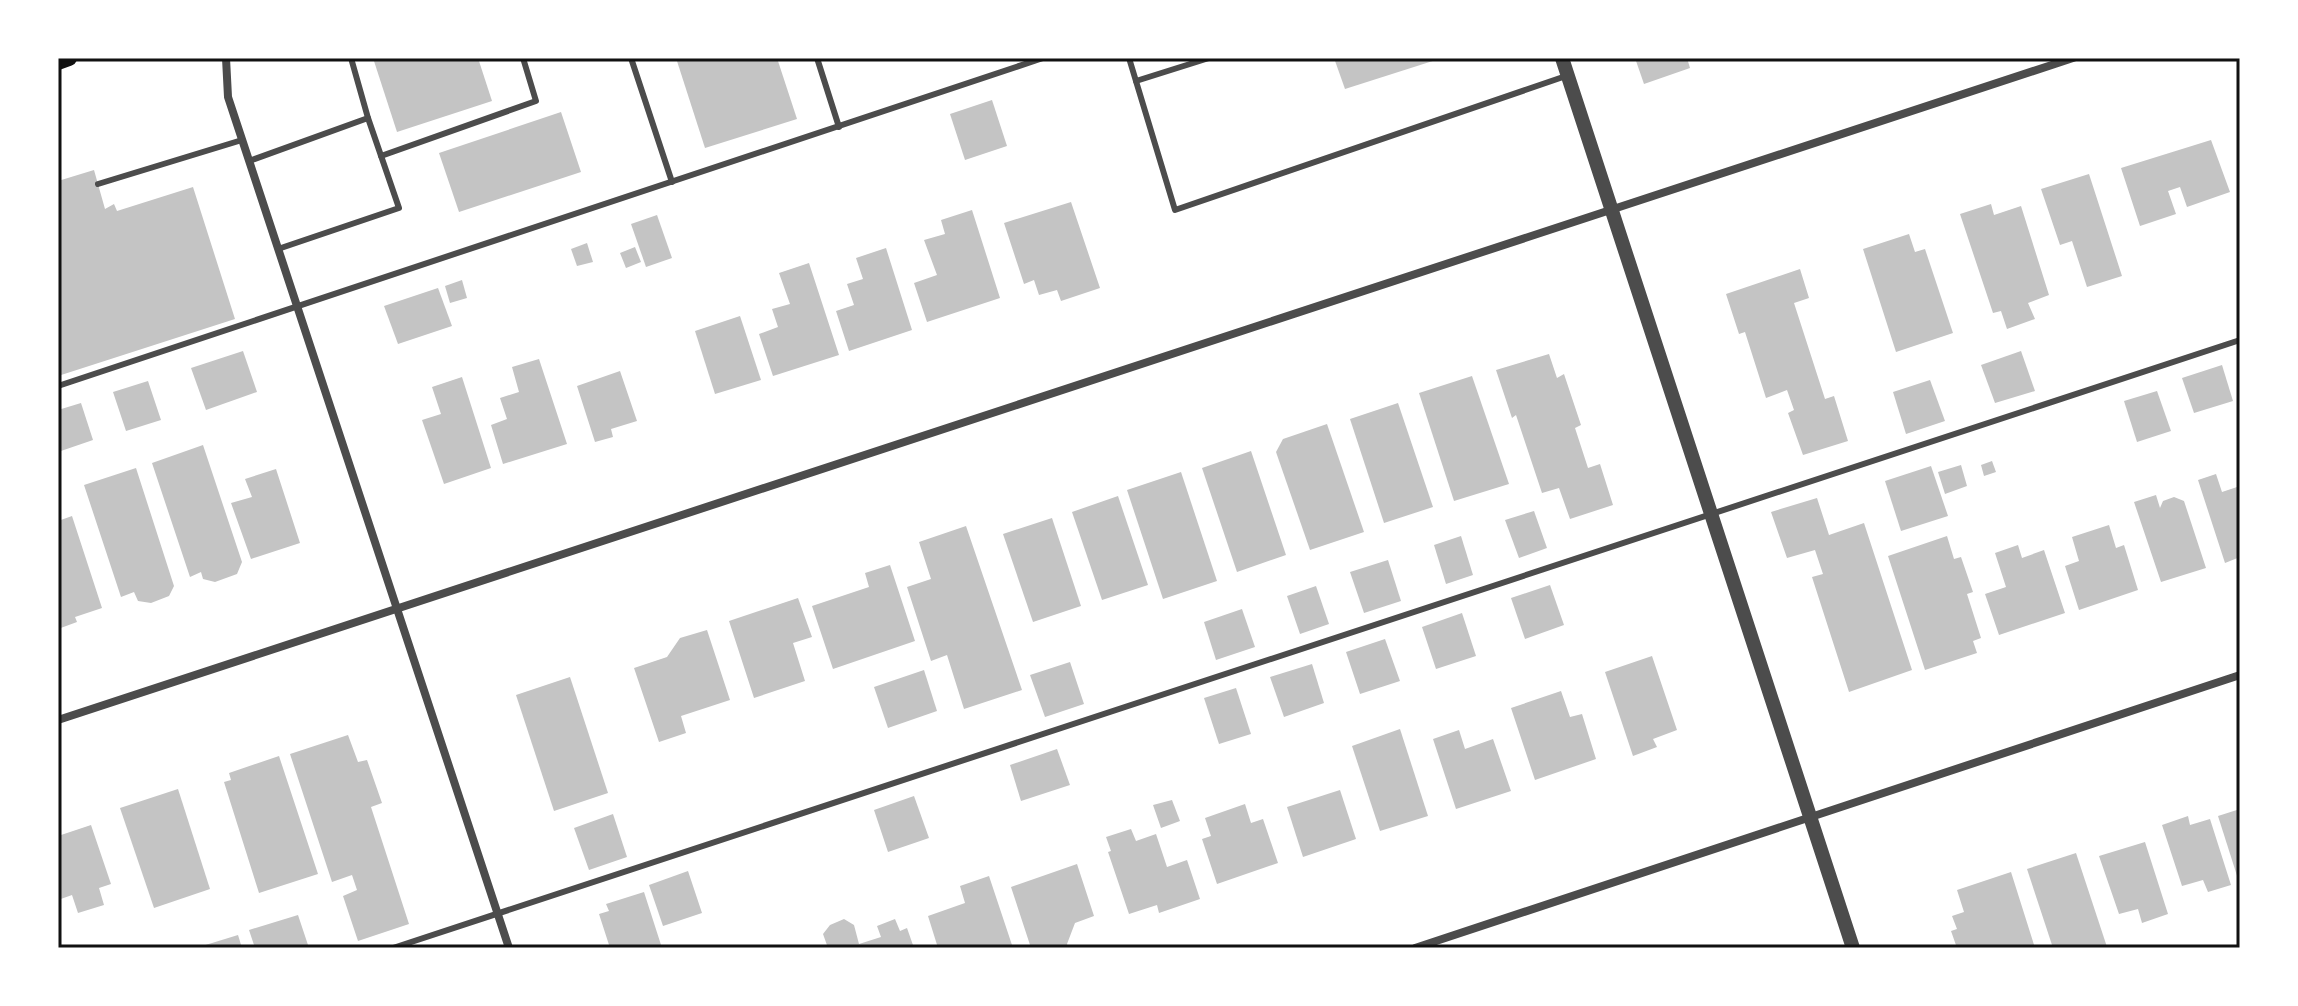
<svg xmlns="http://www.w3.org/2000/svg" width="2298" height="1006" viewBox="0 0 2298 1006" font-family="Ubuntu,sans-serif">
  <rect width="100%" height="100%" fill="#fff"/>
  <g fill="#c4c4c4">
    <path d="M373 58H478L492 101 397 132Z"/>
    <path d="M676 58H777L797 119 705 148Z"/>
    <path d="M1334 58H1439V59L1345 89Z"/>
    <path d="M1635 58H1687L1690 68 1644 84Z"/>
    <path d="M992 100 1007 146 965 160 950 114Z"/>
    <path d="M561 112 581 172 459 212 439 153Z"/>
    <path d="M2211 140 2230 192 2187 207 2180 187 2168 191 2176 214 2140 226 2121 168Z"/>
    <path d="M94 170 105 209 114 204 117 211 193 187 235 319 58 376V223H61L58 214V181Z"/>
    <path d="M2089 174 2122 276 2087 287 2072 241 2060 245 2041 189Z"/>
    <path d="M1071 202 1100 288 1061 301 1057 290 1039 295 1034 280 1024 284 1004 223Z"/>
    <path d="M1991 204 1994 215 2021 206 2049 295 2028 303 2035 319 2007 329 2001 311 1993 313 1960 214Z"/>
    <path d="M972 210 1000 298 927 322 914 283 937 275 924 240 945 234 941 220Z"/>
    <path d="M657 215 672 258 646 267 631 224Z"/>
    <path d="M1909 234 1915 252 1925 249 1953 333 1896 352 1863 249Z"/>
    <path d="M587 243 593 262 577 266 571 249Z"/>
    <path d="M635 247 641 262 626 268 620 253Z"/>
    <path d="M886 248 912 330 849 351 836 311 854 305 847 284 863 279 856 258Z"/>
    <path d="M809 263 839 355 773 376 759 334 778 327 772 309 790 304 779 273Z"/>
    <path d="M1800 269 1809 298 1794 303 1825 399 1834 396 1848 441 1803 455 1788 413 1794 410 1787 390 1766 398 1745 332 1739 334 1726 294Z"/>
    <path d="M462 280 467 298 450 303 445 286Z"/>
    <path d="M438 288 452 326 398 344 384 306Z"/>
    <path d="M740 316 761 380 715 394 695 331Z"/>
    <path d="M243 351 257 392 206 410 191 368Z"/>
    <path d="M2021 351 2035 391 1995 403 1981 365Z"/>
    <path d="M1549 354 1557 378 1564 374 1581 425 1575 428 1588 468 1600 464 1613 505 1570 519 1559 488 1542 493 1516 415 1512 418 1496 370Z"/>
    <path d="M539 359 567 444 503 464 491 425 507 419 500 398 519 392 512 367Z"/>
    <path d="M2222 365 2233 401 2194 413 2182 378Z"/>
    <path d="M620 371 637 421 611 429 613 437 595 442 577 386Z"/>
    <path d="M1472 376 1509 484 1454 501 1419 393Z"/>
    <path d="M462 377 491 468 444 484 422 420 441 414 432 387Z"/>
    <path d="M1930 380 1945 421 1906 434 1893 392Z"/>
    <path d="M148 381 161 420 126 431 113 392Z"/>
    <path d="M2157 391 2171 431 2137 442 2124 401Z"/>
    <path d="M81 403 93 440 58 452V410Z"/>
    <path d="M1398 403 1433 507 1384 523 1350 419Z"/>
    <path d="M1327 424 1364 532 1310 550 1276 452 1283 439Z"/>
    <path d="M203 445 242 562 237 574 215 582 203 579 201 572 190 577 152 463Z"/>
    <path d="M1251 451 1286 555 1237 572 1202 468Z"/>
    <path d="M1992 461 1996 472 1984 476 1981 465Z"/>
    <path d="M1961 465 1967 486 1945 494 1938 472Z"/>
    <path d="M1931 466 1948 516 1901 531 1885 481Z"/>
    <path d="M136 468 174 586 169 596 151 603 138 601 134 592 121 597 84 485Z"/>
    <path d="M276 469 300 543 251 559 231 503 252 497 245 479Z"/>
    <path d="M1181 472 1217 581 1163 599 1127 490Z"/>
    <path d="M2216 474 2222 492 2240 486V557L2225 563 2198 480Z"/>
    <path d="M2156 495 2160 508 2163 501 2174 497 2184 501 2206 568 2161 582 2134 502Z"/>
    <path d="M1118 496 1148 585 1102 600 1072 512Z"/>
    <path d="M1817 498 1829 535 1864 523 1912 670 1849 692 1812 577 1823 574 1815 550 1787 558 1771 512Z"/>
    <path d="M1534 511 1547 548 1519 558 1505 520Z"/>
    <path d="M72 516 102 608 75 617 77 622 58 629V521Z"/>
    <path d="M1052 518 1081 606 1033 622 1003 534Z"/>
    <path d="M2109 525 2116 548 2124 545 2138 590 2079 610 2065 566 2079 561 2072 537Z"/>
    <path d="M966 526 1022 690 964 709 947 655 931 661 907 587 931 579 919 542Z"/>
    <path d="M1461 536 1473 575 1446 584 1434 545Z"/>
    <path d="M1947 536 1954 559 1961 557 1973 592 1967 594 1981 638 1973 641 1977 653 1925 670 1888 556Z"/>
    <path d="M2018 545 2022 558 2044 550 2065 613 1999 635 1985 594 2006 587 1995 553Z"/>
    <path d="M1388 560 1401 601 1364 613 1350 572Z"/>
    <path d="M890 565 915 641 833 669 812 606 869 587 865 573Z"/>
    <path d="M1550 585 1564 625 1525 639 1511 598Z"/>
    <path d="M1316 586 1329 624 1300 634 1287 596Z"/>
    <path d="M798 598 812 637 793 643 805 681 754 698 729 621Z"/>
    <path d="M1242 609 1255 647 1216 660 1204 622Z"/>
    <path d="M1462 613 1476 656 1436 669 1422 627Z"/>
    <path d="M707 630 730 700 681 716 686 733 659 742 634 668 667 657 680 638Z"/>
    <path d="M1385 639 1400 681 1360 694 1346 652Z"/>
    <path d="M1652 656 1677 730 1653 739 1657 747 1633 756 1605 672Z"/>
    <path d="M1070 662 1084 704 1045 717 1030 675Z"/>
    <path d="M1312 664 1324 703 1284 717 1270 677Z"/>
    <path d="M924 670 937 711 888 728 874 687Z"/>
    <path d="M570 677 608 793 554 811 516 695Z"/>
    <path d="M1236 688 1251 734 1219 744 1204 698Z"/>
    <path d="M1561 691 1570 717 1582 714 1596 759 1535 780 1511 708Z"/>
    <path d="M1400 729 1428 816 1380 831 1352 746Z"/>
    <path d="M1459 730 1465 749 1493 739 1511 791 1456 809 1433 739Z"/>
    <path d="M348 735 358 762 367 760 382 803 371 807 409 924 358 941 343 896 357 890 352 875 332 882 290 754Z"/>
    <path d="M1057 749 1070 785 1021 801 1010 765Z"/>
    <path d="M279 756 318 874 259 893 224 782 231 780 229 773Z"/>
    <path d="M178 789 210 889 154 908 120 808Z"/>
    <path d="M1340 790 1356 839 1303 857 1287 807Z"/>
    <path d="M914 796 929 838 888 852 874 810Z"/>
    <path d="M1172 800 1180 821 1161 828 1153 805Z"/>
    <path d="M1245 804 1251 823 1263 819 1278 863 1217 884 1202 839 1211 836 1205 818Z"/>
    <path d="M2240 809V882H2239L2218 816Z"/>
    <path d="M613 814 627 857 589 870 574 828Z"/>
    <path d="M2188 816 2190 825 2210 819 2231 885 2208 892 2203 880 2182 886 2162 825Z"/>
    <path d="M91 825 111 884 99 888 104 905 78 913 72 895 58 900V836Z"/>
    <path d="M1131 829 1136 841 1156 834 1167 867 1187 860 1200 899 1159 913 1157 905 1129 914 1108 852 1111 851 1106 837Z"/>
    <path d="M2145 842 2168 914 2142 923 2138 909 2119 914 2099 856Z"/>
    <path d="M2076 853 2107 947 2104 948H2053L2027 869Z"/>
    <path d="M1077 864 1094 916 1075 923 1067 944 1068 948H1031L1011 887Z"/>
    <path d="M688 871 702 913 663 926 649 885Z"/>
    <path d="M2011 872 2035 948H1957L1951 931 1957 929 1952 916 1964 912 1957 890Z"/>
    <path d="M989 876 1013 948H938L928 916 965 903 960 886Z"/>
    <path d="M644 892 662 948H610L599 914 609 911 606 904Z"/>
    <path d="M298 915 309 948H255L249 930Z"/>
    <path d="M844 919 854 925 859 944 881 937 877 926 895 919 900 931 907 928 914 948H828L823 934 830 925Z"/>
    <path d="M238 935 242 948H199V947Z"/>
  </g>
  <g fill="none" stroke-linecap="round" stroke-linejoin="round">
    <g stroke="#4c4c4c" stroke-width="6">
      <path d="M631 58 672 182"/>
      <path d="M817 58 839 127"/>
      <path d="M1129 58 1175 210 1566 76"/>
      <path d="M1136 81 1209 58"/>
      <path d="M381 156 536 101 523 58"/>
      <path d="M249 161 368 118 351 58"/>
      <path d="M98 184 242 140"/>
      <path d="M278 249 399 208 368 118"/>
      <path d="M58 386 1043 58"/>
      <path d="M393 948 2240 340"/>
    </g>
    <g stroke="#4c4c4c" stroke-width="8">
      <path d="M226 58 228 97 509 948"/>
      <path d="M58 720 2073 58"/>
      <path d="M1415 948 2240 675"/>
    </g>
    <path stroke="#4c4c4c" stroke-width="14" d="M1562 58 1853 948"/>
    <path stroke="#111" stroke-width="16" d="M58 62 69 58"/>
  </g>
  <rect width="2298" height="1006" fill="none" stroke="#ffffff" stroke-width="120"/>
  <rect x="60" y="60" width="2178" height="886" fill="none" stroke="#111" stroke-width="3"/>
</svg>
